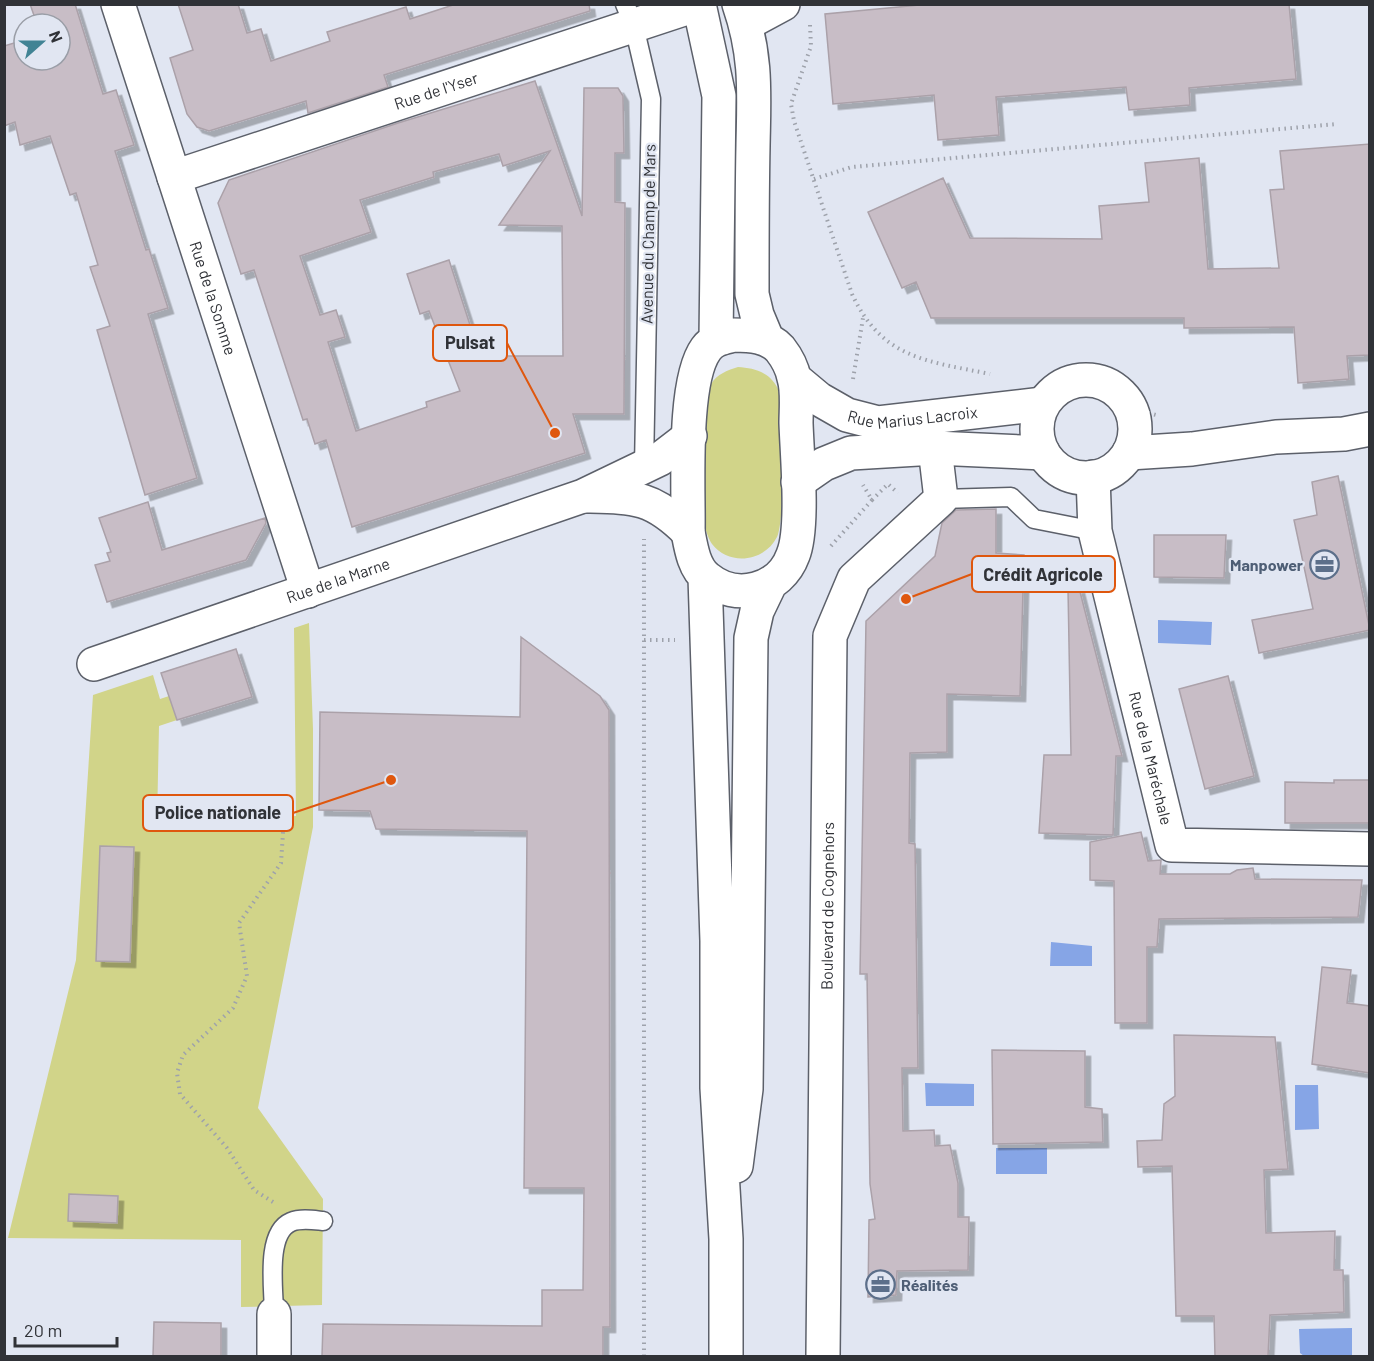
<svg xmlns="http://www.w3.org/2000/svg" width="1374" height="1361" font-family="Barlow,sans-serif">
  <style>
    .green { fill: #d1d489 }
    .water { fill: #86a5e6 }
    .building { fill: #c8bdc6; stroke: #aba1a9; stroke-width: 1.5; fill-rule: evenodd; filter: url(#shadow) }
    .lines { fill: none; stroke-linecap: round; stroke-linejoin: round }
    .service-casing { stroke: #5c606a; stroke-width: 21 }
    .minor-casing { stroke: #5c606a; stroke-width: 36 }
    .secondary-casing { stroke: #5c606a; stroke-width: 36 }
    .primary-casing { stroke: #5c606a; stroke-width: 36 }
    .path { stroke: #9ea2ab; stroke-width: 4; stroke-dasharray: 1.5 4.5; stroke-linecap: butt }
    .service { stroke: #fff; stroke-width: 18 }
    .minor { stroke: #fff; stroke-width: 33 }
    .secondary { stroke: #fff; stroke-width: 33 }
    .primary { stroke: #fff; stroke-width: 33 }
    .labels { text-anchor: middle; stroke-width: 4.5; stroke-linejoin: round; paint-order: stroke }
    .street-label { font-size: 16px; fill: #303237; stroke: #e1e6f2 }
    .service-label { font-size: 16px; font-weight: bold; fill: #4e5e75; stroke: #e1e6f2; text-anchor: end }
    .leader { fill: none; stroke: #df570e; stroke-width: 2 }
    .callout-dot { fill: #df570e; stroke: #e1e6f2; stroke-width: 2 }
    .callout { fill: #e1e6f2; stroke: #df570e; stroke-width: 2 }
    .callout-label { font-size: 18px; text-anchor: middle; font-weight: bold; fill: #303237 }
  </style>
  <defs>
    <filter id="shadow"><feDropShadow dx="5.5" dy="5.5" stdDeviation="0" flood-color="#0004"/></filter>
  </defs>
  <rect width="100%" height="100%" fill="#e1e6f2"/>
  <path class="green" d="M 738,367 C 754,368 769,372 777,387 C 785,400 785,522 777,537 C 765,561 730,567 712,544 C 709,540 707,533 705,528 C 705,497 696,407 711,384 C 717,374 728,370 738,367 Z
    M 309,623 L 313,729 L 313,827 L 258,1108 L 323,1199 L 322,1305 L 241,1307 L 241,1240 L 8,1238 L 76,960 L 93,695 L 153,675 L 160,699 L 169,696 L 177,720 L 159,726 L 157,823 L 296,816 L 294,628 Z"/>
  <path class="water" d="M 1158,620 L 1212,622 L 1211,645 L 1158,643 Z
    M 1051,942 L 1092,946 L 1092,966 L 1050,966 Z
    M 925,1083 L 974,1084 L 974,1106 L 926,1106 Z
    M 1295,1085 L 1318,1085 L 1319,1129 L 1295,1130 Z
    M 996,1148 L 1047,1148 L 1047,1174 L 996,1174 Z
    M 1352,1328 L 1352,1356 L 1304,1356 L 1300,1353 L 1299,1329 Z"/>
  <path class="building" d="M 30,4 L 75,4 L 103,94 L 116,90 L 134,145 L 115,151 L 146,250 L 149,249 L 168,308 L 148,314 L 197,478 L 145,495 L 97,330 L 110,326 L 90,267 L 98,265 L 76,193 L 70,195 L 50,136 L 20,145 L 15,122 L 4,126 L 4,46 L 24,40 L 24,60 L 60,60 L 60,24 L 37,24 Z
    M 178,4 L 238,4 L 247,33 L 261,29 L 271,61 L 330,41 L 327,32 L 406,7 L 410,19 L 456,4 L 589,4 L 590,11 L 384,75 L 388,87 L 308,113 L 306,101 L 209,131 L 197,127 L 187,114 L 170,58 L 193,50 Z
    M 930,4 L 1289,4 L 1296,79 L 1189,88 L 1190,105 L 1129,110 L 1126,87 L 996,97 L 999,135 L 938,140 L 934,95 L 833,104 L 825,14 Z
    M 535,81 L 582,216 L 584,88 L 618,88 L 623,96 L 624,153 L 615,153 L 615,202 L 625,203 L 624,414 L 573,414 L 585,453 L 352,527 L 326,440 L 315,444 L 307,419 L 303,420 L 254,270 L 241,274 L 218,203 L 229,180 L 398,123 ZM 550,151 L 499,225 L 562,226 L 563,356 L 480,356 L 449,260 L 407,274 L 420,314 L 429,311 L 460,391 L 426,402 L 427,407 L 356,431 L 328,342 L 345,337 L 336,310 L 320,315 L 300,256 L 371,232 L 360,200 L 434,177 L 433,172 L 499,154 L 503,166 Z
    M 1370,144 L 1370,355 L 1347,356 L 1349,379 L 1298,383 L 1294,327 L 1184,328 L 1184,318 L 931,318 L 916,282 L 902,288 L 868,212 L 943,178 L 970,238 L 1102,239 L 1099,206 L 1149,202 L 1145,163 L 1199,158 L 1208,269 L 1279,268 L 1270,190 L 1284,189 L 1280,151 Z
    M 1338,476 L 1370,630 L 1259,653 L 1252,620 L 1313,609 L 1294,520 L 1317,515 L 1312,482 Z
    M 148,502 L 162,550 L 265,518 L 266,523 L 246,560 L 107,602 L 95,565 L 110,561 L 107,553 L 111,552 L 99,518 Z
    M 996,509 L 996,553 L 1024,555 L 1020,696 L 947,694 L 947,752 L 910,753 L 909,843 L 915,844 L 918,1068 L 902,1068 L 903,1131 L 934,1130 L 935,1146 L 950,1145 L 958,1183 L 958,1217 L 969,1217 L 968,1270 L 897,1271 L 896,1295 L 868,1297 L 869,1220 L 875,1219 L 870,1184 L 867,974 L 860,974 L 866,621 L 935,556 L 942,523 L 956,510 Z
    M 1154,535 L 1226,535 L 1224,578 L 1154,577 Z
    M 1079,588 L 1122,756 L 1116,756 L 1113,835 L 1039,833 L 1044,755 L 1071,755 L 1068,589 Z
    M 521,637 L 600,696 L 609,710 L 610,1327 L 603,1327 L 603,1356 L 322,1356 L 323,1324 L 542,1326 L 542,1290 L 583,1290 L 584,1188 L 524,1188 L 527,831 L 376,829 L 370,811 L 319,810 L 320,712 L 520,717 Z
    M 236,649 L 252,697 L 177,720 L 161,673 Z
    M 1228,676 L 1254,776 L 1205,789 L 1179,689 Z
    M 1334,780 L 1370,780 L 1370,823 L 1285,823 L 1285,782 L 1334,783 Z
    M 1141,832 L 1148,861 L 1161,860 L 1160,874 L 1230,874 L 1237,870 L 1253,868 L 1255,879 L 1362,880 L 1358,917 L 1159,919 L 1157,947 L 1147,947 L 1147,1023 L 1115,1023 L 1114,881 L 1090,880 L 1090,842 Z
    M 100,846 L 134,847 L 130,962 L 96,961 Z
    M 1322,967 L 1351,970 L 1347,1003 L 1370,1006 L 1370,1073 L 1312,1064 Z
    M 1174,1035 L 1275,1037 L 1288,1169 L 1264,1170 L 1266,1233 L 1335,1231 L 1334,1270 L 1343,1270 L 1344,1312 L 1270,1315 L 1268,1356 L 1215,1356 L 1214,1316 L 1176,1316 L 1172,1166 L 1138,1167 L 1137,1141 L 1162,1140 L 1164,1104 L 1175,1096 Z
    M 992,1050 L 1085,1051 L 1085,1107 L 1102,1109 L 1103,1142 L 993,1144 Z
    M 69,1194 L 118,1196 L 117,1223 L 68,1221 Z
    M 154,1322 L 221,1323 L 221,1356 L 153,1356 Z"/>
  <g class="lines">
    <defs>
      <path id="service" d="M 625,4 L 634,26 L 651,99 L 644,467
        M 941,499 L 1011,497 L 1034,519 L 1095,531
        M 274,1314 C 274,1290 265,1233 291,1222 C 301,1218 313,1220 323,1221"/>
      <g id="minor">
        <path id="s1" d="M 118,4 L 308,591"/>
        <path d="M 746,24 L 783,4"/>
        <path id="s2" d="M 174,177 L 699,4"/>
        <path id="s3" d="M 1093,477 L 1095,531 L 1172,845 L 1370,849"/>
        <path d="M 585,496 C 634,497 652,496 688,532"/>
        <path id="s4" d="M 94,664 L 583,496 L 660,459 L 690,436"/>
        <path d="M 274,1356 L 274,1314"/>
        <path id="s5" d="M 823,1356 L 830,636 L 854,579 L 941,499 L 935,448"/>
      </g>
      <g id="secondary">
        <path id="s6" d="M 795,379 L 819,399 L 847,415 L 878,423 L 1043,404"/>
        <circle cx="1086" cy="429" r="49"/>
        <path d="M 1129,453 L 1192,449 L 1276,437 L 1344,434 L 1370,429"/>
        <path d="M 798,482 L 824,464 L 851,453 L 935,448 L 1043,453"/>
      </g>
      <path id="primary" d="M 699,4 L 719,96 L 716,340
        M 739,4 C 757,56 754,93 753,146 C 752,195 752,244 752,294 L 757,315 L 767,339
        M 734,335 C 751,335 768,336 780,349 C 787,358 792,367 794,378 C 798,391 796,409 796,423 C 797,455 804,528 793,555 C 780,591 736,602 707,578 C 694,568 691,548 688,532 C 689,490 682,382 706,349 C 713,339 723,338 734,335 Z
        M 705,577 L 717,941 L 717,1088 L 726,1239 L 726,1356
        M 736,1166 L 746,1089 L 751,638 L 757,611 L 769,586"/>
    </defs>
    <use href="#service" class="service-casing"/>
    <use href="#minor" class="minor-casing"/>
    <use href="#secondary" class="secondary-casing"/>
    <use href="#primary" class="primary-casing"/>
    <path class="path" d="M 810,25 L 811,46 L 791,104 L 794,121 L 852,294 C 882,359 927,361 990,374
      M 814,179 L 852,167 L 1337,124
      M 853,379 L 863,318
      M 1131,408 L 1156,415
      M 872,500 L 888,484 L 898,493
      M 831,546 L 872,500 L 863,485
      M 644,640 L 675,640
      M 273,1202 L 254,1190 L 227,1148 L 180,1094 L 177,1073 L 183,1055 L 233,1008 L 247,976 L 239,923 L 281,863 L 284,818
      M 644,1356 L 644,539"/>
    <use href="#service" class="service"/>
    <use href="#minor" class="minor"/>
    <use href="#secondary" class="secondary"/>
    <use href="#primary" class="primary"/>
  </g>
  <defs>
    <symbol id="office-ring" viewBox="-11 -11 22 22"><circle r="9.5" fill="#e1e6f2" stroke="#5c6f8a" stroke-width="1.5"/><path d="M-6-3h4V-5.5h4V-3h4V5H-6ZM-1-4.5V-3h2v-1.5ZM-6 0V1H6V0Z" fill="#5c6f8a"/></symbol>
  </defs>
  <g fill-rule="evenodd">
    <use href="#office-ring" x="1308" y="548" width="33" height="33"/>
    <use href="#office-ring" x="864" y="1268" width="33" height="33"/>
  </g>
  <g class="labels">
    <g class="street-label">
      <text dy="6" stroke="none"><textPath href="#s2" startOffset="276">Rue de l'Yser</textPath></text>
      <text transform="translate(648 234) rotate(-89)" y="6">Avenue du Champ de Mars</text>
      <text dy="6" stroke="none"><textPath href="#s1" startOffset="309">Rue de la Somme</textPath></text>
      <text dy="6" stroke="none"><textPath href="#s6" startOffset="130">Rue Marius Lacroix</textPath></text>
      <text dy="6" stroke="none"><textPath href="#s4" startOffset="258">Rue de la Marne</textPath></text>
      <text dy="6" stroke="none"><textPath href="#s3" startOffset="288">Rue de la Maréchale</textPath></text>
      <text dy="6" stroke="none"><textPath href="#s5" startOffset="450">Boulevard de Cognehors</textPath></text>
    </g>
    <g class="service-label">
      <text x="1303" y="571">Manpower</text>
      <text x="901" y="1291" text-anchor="start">Réalités</text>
    </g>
  </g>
  <path class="leader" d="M555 433L507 343M906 599L972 574M391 780L293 813"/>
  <g class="callout-dot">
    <circle cx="555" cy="433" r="6"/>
    <circle cx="906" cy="599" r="6"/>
    <circle cx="391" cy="780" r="6"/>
  </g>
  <g class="callout">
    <rect x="433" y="325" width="74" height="36" rx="6"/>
    <rect x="972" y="556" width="143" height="36" rx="6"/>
    <rect x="143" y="795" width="150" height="36" rx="6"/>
  </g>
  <g class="callout-label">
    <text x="470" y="349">Pulsat</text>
    <text x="1043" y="581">Crédit Agricole</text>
    <text x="218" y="819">Police nationale</text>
  </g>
  <rect width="1374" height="1361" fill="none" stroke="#303237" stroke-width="12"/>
  <g transform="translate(42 42) rotate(69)"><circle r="28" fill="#e1e6f2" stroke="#9a9ea7" stroke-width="1.5"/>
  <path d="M0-4.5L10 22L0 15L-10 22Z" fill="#418394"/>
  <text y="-9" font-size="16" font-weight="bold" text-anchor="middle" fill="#303237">N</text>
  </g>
  <path d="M15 1337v9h102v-9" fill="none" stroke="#303237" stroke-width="3"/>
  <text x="24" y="1337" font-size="18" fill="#303237" stroke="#e1e6f2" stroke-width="4.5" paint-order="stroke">20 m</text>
</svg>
